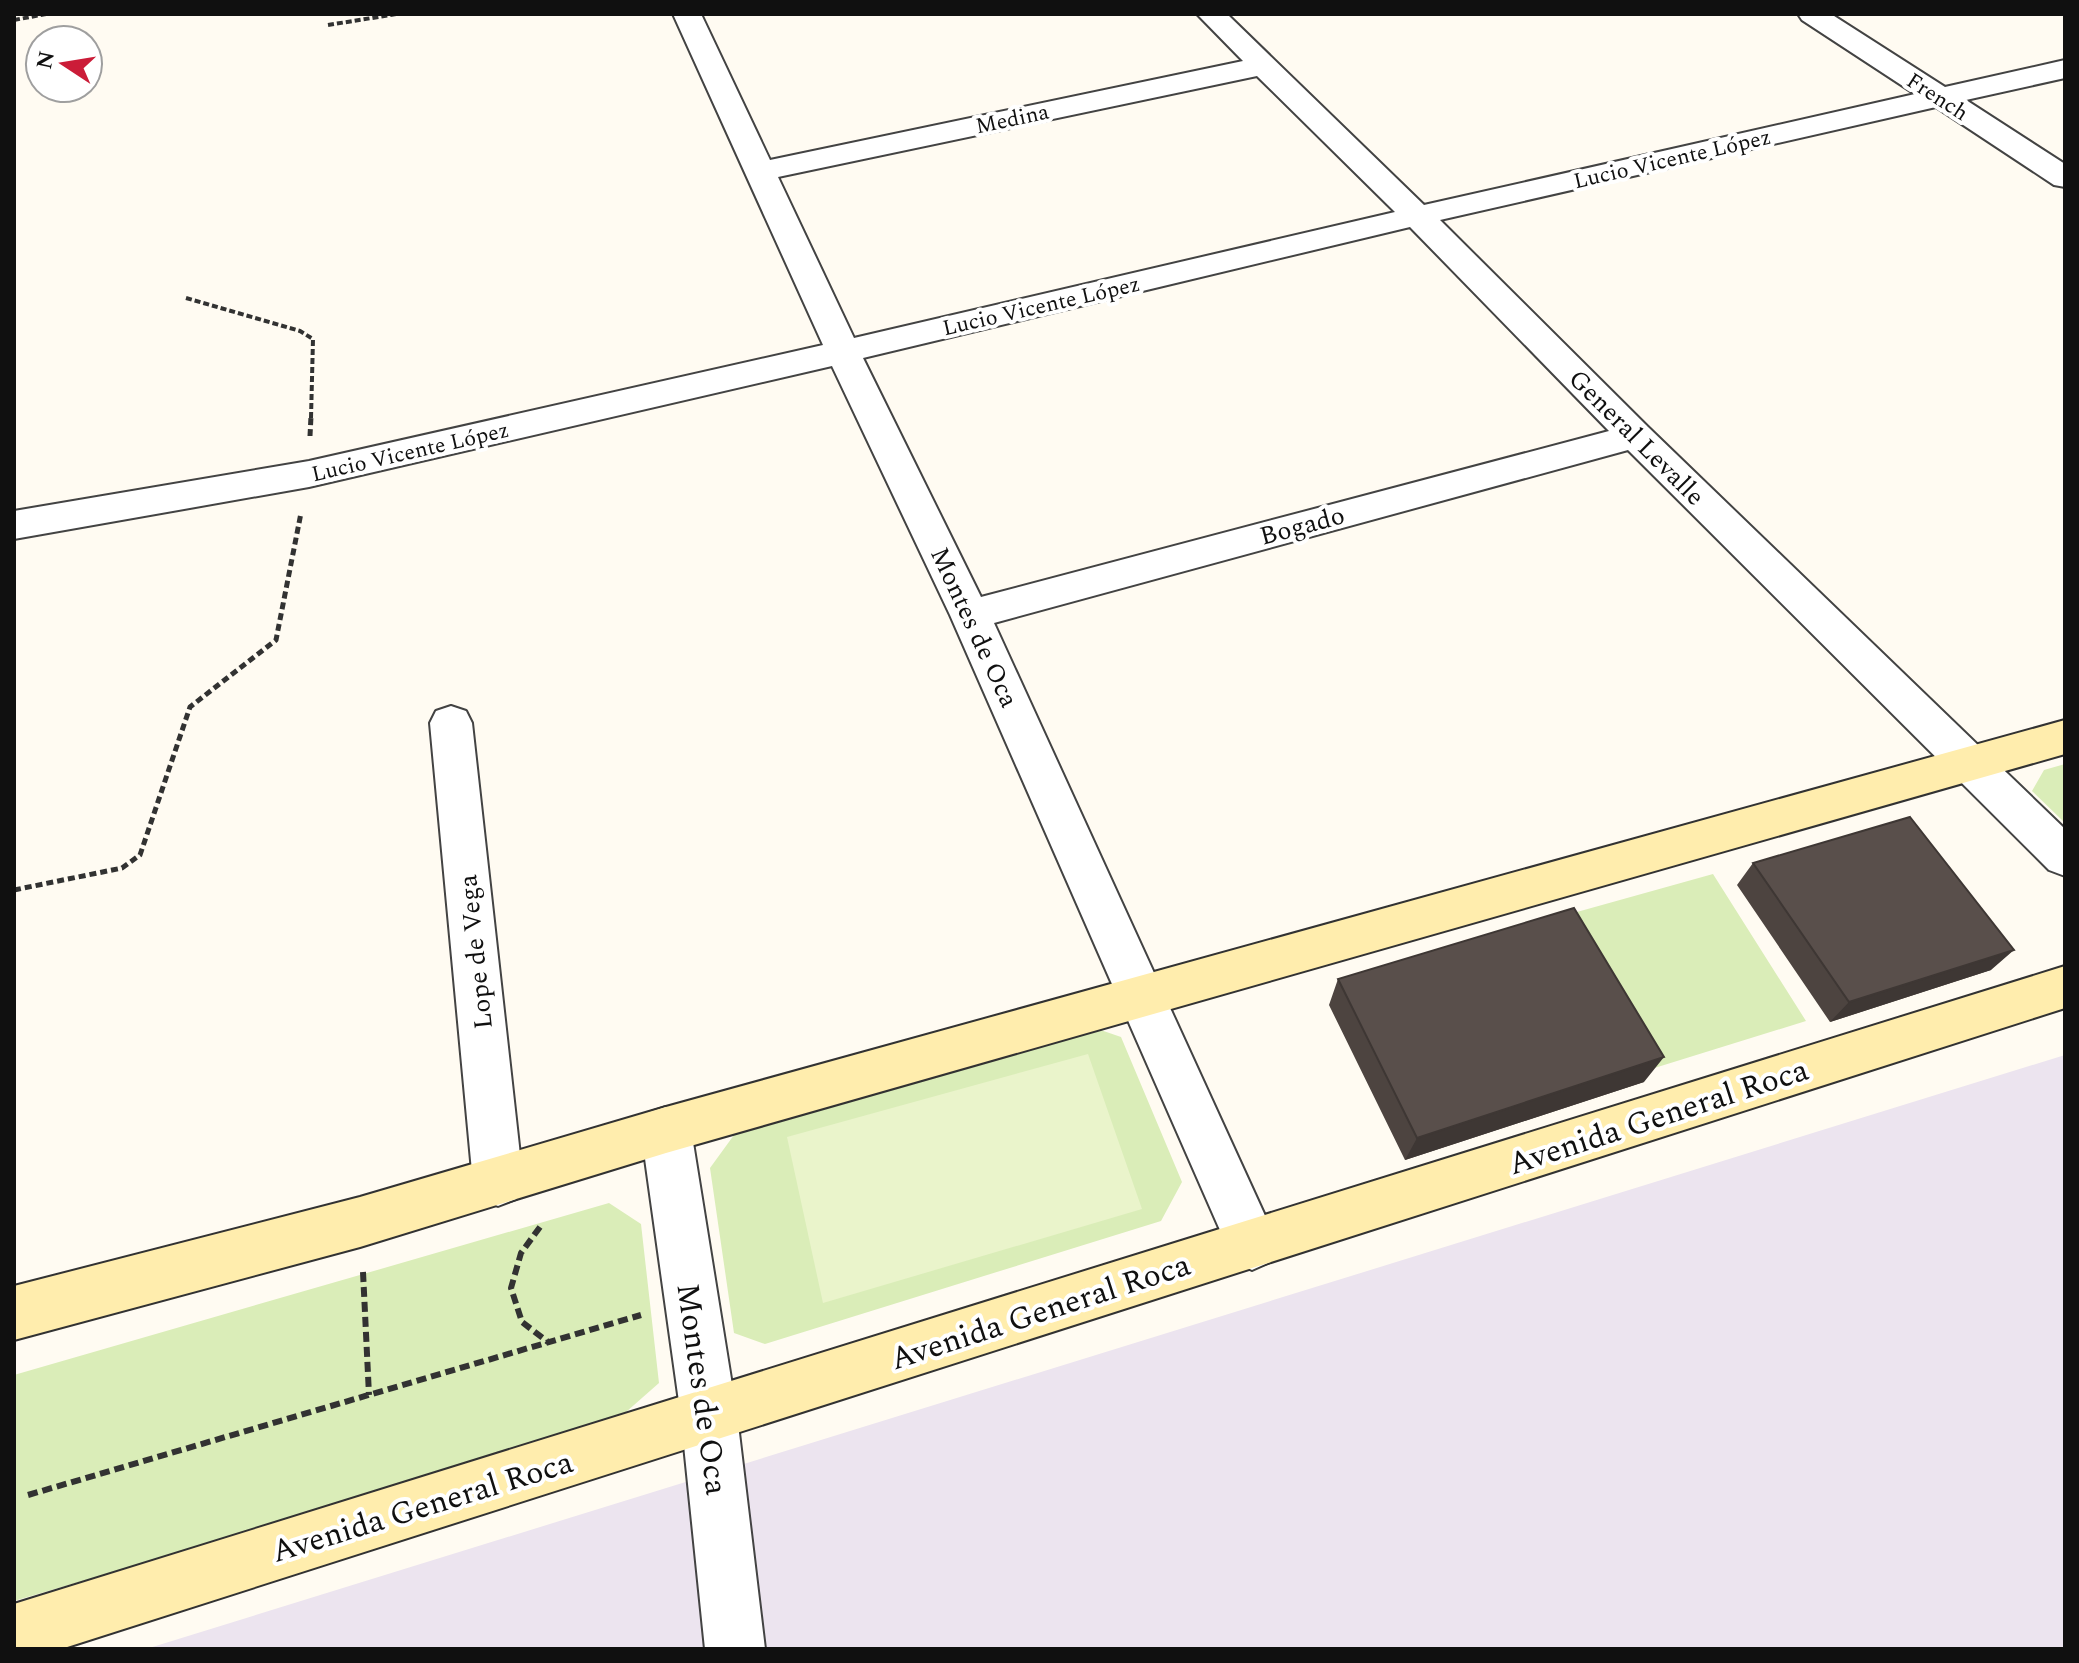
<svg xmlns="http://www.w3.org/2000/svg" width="2079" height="1663" font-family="Spectral,serif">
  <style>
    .industrial { fill: #ece4ef }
    .green { fill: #daedb8 }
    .pitch { fill: #eaf4cb }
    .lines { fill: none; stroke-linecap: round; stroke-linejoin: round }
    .minor-casing { stroke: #434343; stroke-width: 4 }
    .secondary-casing { stroke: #323232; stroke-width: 4 }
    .path-far2 { stroke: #323232; stroke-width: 4; stroke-dasharray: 6 3; stroke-linecap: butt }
    .path-far1 { stroke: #323232; stroke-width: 5; stroke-dasharray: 7 4; stroke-linecap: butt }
    .path { stroke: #323232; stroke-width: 6; stroke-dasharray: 10 5; stroke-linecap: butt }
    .minor { fill: #fff; fill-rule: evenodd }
    .secondary { fill: #ffedad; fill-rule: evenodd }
    .wall { fill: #4d4440 }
    .shaded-wall { fill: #3e3734 }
    .building { fill: #594f4b; stroke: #3e3734; stroke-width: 2 }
    .labels { text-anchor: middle; stroke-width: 8; stroke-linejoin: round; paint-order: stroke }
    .far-street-label { font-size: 22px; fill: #101010; stroke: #fff }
    .street-label { font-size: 26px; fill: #101010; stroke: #fff }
    .near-street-label { font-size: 32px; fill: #101010; stroke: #fff }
  </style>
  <rect width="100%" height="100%" fill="#fffbf2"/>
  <path class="industrial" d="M 2065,1055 L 2065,1649 L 146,1649 Z"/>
  <path class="green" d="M 2065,764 L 2065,823 L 2032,791 L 2044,770 Z
    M 1713,874 L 1806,1021 L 1648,1070 L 1559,917 Z
    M 1089,1026 L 1121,1037 L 1182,1182 L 1161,1221 L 765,1344 L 734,1333 L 710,1168 L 734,1135 Z
    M 609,1203 L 641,1224 L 659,1383 L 609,1427 L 14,1601 L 14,1375 Z"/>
  <path class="pitch" d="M 1088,1054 L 1142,1209 L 823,1303 L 787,1137 Z"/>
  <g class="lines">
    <defs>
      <path id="minor" d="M 673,14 L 701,14 L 770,160 L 1243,61 L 1197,14 L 1227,14 L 1424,205 L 1915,94 L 1802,20 L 1798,14 L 1831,14 L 1945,87 L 2065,60 L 2065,78 L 1966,100 L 2065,164 L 2065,187 L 2054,185 L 1936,107 L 1440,220 L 1648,427 L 2065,829 L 2065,876 L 2049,870 L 1628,450 L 994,623 L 1278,1244 L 1270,1262 L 1252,1270 L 1234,1262 L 950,615 L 832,366 L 309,487 L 14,539 L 14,511 L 309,461 L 823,345 ZM 1257,76 L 1395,212 L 854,338 L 778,177 ZM 1410,227 L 1609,431 L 981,597 L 863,358 Z
        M 451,706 L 466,711 L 472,723 L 523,1182 L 516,1199 L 498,1206 L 480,1199 L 473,1182 L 430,723 L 436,711 Z
        M 666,1107 L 684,1113 L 691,1130 L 737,1416 L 765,1649 L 705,1649 L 681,1416 L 641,1130 L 648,1113 Z"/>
      <path id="secondary" d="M 2065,720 L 2065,754 L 666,1153 L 360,1247 L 14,1340 L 14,1286 L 360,1197 L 666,1107 Z
        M 2065,966 L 2065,1008 L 61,1649 L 14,1649 L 14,1604 Z"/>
    </defs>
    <use href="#minor" class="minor-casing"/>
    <use href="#secondary" class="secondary-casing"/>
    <path class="path-far2" d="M 14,20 L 46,14
      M 328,25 L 397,14
      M 186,298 L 300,331 L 313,339 L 311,418"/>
    <path class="path-far1" d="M 310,436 L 311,416
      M 14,890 L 122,868 L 140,855 L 190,707 L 276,640 L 301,513"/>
    <path class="path" d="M 540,1227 L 521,1253 L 511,1288 L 522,1322 L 548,1342
      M 363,1272 L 369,1395
      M 28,1495 L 641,1315"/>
    <use href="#minor" class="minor"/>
    <use href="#secondary" class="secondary"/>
  </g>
  <path class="wall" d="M 1753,863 L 1991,970 L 1830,1022 L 1737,885 Z
    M 1338,979 L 1644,1082 L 1405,1160 L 1329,1005 Z"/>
  <path class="shaded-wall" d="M 2014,950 L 1991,970 L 1830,1022 L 1849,1002 Z
    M 1664,1057 L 1644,1082 L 1405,1160 L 1417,1138 Z"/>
  <path class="building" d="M 1910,817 L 2014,950 L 1849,1002 L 1753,863 Z
    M 1574,908 L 1664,1057 L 1417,1138 L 1338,979 Z"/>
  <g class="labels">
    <g class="far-street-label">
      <text transform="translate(1938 96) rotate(33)" y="8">French</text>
      <text transform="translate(1012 118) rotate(-12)" y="8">Medina</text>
      <text transform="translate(1672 158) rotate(-13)" y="8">Lucio Vicente López</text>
      <text transform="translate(1041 305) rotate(-13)" y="8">Lucio Vicente López</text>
      <text transform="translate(410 451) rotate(-13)" y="8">Lucio Vicente López</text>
    </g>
    <g class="street-label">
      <text transform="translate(1637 437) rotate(45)" y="9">General Levalle</text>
      <text transform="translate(1302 525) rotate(-15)" y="9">Bogado</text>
      <text transform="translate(975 627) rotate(65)" y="9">Montes de Oca</text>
      <text transform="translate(475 952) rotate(-96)" y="9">Lope de Vega</text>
    </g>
    <g class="near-street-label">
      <text transform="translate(1658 1116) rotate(-18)" y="11">Avenida General Roca</text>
      <text transform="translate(1040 1311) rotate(-18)" y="11">Avenida General Roca</text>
      <text transform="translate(703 1389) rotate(82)" y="11">Montes de Oca</text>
      <text transform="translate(422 1506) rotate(-17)" y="11">Avenida General Roca</text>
    </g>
  </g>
  <rect width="2079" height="1663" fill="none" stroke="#101010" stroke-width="32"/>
  <g transform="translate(64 64) rotate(282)"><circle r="38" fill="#ffffff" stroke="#9f9f9f" stroke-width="2"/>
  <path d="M0-6L14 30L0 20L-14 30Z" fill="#cb1c38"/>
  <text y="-12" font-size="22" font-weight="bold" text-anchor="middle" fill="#101010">N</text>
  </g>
</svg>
